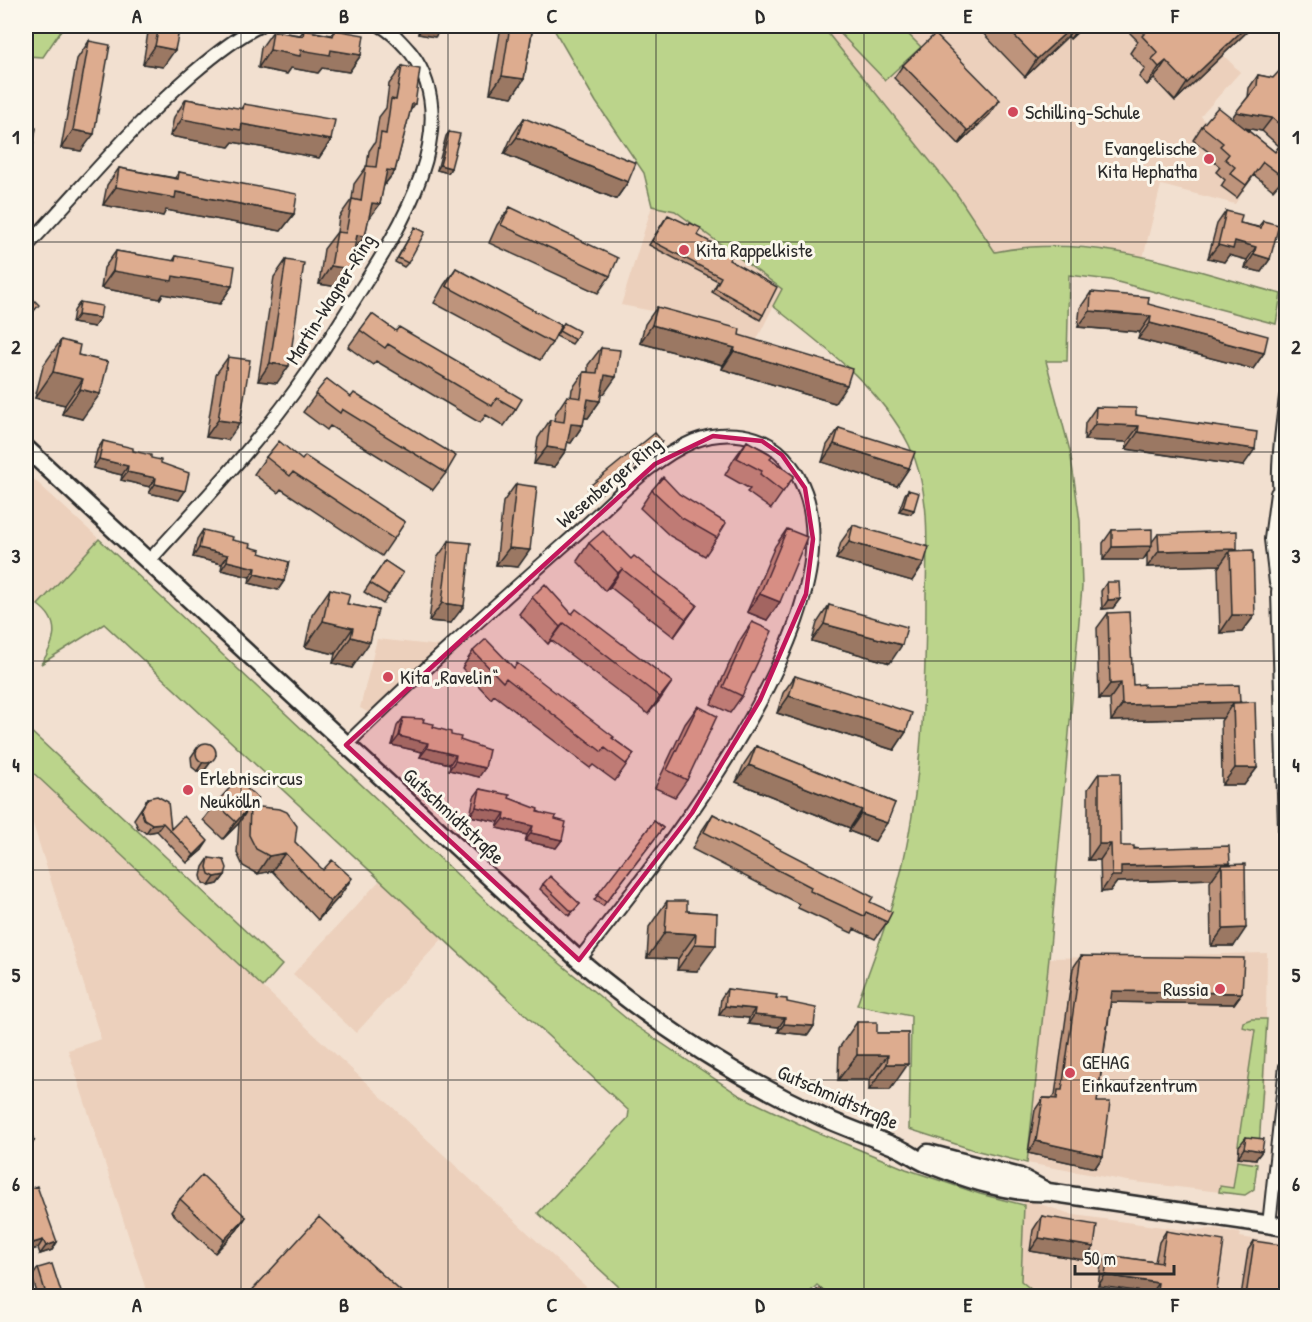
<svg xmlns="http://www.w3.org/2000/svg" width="1312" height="1322" font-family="'Patrick Hand',sans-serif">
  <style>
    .built { fill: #ecd0bc }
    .green { fill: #bbd48b; stroke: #73805b; stroke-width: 1.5 }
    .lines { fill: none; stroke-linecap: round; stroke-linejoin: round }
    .street-casing { stroke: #2b2b2b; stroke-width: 16 }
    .secondary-casing { stroke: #2b2b2b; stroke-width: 21 }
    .street { stroke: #fbf7ec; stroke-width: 12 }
    .secondary { stroke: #fbf7ec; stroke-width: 16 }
    .wall { fill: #be947b; stroke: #2b2b2b; stroke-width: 1.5; fill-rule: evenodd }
    .shaded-wall { fill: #9b7864; stroke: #2b2b2b; stroke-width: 1.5 }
    .building { fill: #ddac8f; stroke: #2b2b2b; stroke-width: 1.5 }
    .marked { fill: #c2185b; fill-opacity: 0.2; stroke: #c2185b; stroke-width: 4.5; stroke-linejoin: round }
    .grid { fill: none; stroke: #2b2b2b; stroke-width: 1.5; stroke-opacity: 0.55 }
    .poi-dot { fill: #d1495b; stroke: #fbf7ec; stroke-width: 2 }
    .labels { text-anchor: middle; stroke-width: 6; stroke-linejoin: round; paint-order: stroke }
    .poi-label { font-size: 20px; fill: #2b2b2b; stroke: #fbf7ec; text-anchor: start }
    .street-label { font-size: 20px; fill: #2b2b2b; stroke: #fbf7ec }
    .neatline { fill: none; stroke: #2b2b2b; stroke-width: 2 }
    .grid-label { font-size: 20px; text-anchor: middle; font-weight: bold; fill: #2b2b2b }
  </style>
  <rect width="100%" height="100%" fill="#f2e0d0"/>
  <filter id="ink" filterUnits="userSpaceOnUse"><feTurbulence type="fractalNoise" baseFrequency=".0167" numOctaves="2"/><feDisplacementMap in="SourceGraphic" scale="12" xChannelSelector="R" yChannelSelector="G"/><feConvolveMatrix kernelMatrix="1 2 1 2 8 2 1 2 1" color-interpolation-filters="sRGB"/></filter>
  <g filter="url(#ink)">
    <path class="built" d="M 822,26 L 1195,26 L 1240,72 L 1201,116 L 1250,181 L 1235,204 L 1161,185 L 1143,258 L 1093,247 L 1069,245 L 1048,245 L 995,252 L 958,196 Z
      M 652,206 L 675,211 L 782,289 L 752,349 L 710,322 L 621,305 Z
      M 26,472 L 99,539 L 38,605 L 26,600 Z
      M 377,639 L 441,646 L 369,713 L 360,708 Z
      M 26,767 L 596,1296 L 148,1296 L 68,1050 L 101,1039 L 26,802 Z
      M 380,880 L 443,938 L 356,1033 L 293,974 Z
      M 1267,953 L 1265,1083 L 1254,1189 L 1251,1193 L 1245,1195 L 1127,1181 L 1027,1163 L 1049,958 Z
      M 1024,1199 L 1074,1215 L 1185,1230 L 1216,1229 L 1241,1233 L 1240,1237 L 1286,1244 L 1286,1296 L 1039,1296 L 1021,1281 Z"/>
    <path class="green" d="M 26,26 L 64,26 L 43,57 L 26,56 Z
      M 552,26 L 822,26 L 958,196 L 995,252 C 1093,232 1187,269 1281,294 L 1276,324 L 1110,280 L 1069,275 L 1067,361 L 1046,361 L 1070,451 L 1080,521 L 1082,587 L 1049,958 L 1027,1163 L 974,1150 L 909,1129 L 911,1016 L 857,1005 C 872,962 889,920 900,876 C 922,787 926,684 926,592 C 927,543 931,490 909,445 C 880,387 822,345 773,306 L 782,289 L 675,211 L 652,206 L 644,173 L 596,102 Z
      M 833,26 L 900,26 L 921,47 L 885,80 Z
      M 99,539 L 492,907 L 633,1024 L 739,1095 L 812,1130 L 906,1169 L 980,1194 L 1024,1205 L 1021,1281 L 1039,1296 L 830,1296 L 817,1285 L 806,1296 L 629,1296 L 538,1213 L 628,1118 L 629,1111 L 104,624 L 41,664 C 55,643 62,622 38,605 Z
      M 26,727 L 282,965 L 263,987 L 26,766 Z
      M 1251,1019 L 1267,1019 L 1259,1148 L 1238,1145 L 1255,1030 L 1242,1027 L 1243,1022 Z
      M 1237,1161 L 1257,1164 L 1254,1189 L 1245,1195 L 1219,1192 L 1220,1186 L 1233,1188 Z"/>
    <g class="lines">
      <defs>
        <path id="street" d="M 26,247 C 81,189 131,127 192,74 C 213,56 235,38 259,26
          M 1286,397 C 1283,425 1278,453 1279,481 C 1281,522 1284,551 1278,592 L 1286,862
          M 148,562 C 202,502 260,442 306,375 C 324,349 341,321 358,294 C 399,230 466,126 411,53 C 402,43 393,32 381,26
          M 1276,583 L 1271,539 L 1277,493
          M 346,745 C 422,670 503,599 582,529 C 617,498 651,459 694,441 C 724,429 762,433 784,457 C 894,578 655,863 579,960
          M 1269,1225 L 1286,1066"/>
        <path id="secondary" d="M 26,448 L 579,960 C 653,1023 734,1076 822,1117 C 847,1128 873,1137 898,1148 C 908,1152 916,1159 926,1163 C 964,1178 1008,1194 1048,1192 L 1286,1227
          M 928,1153 L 1020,1177 L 1048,1192"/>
      </defs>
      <use href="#street" class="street-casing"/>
      <use href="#secondary" class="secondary-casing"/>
      <use href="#street" class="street"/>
      <use href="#secondary" class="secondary"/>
    </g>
    <path class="wall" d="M 149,26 L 180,26 L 163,67 L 143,64 Z
      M 419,26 L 443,26 L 435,37 L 418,34 Z
      M 501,26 L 533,26 L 524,79 L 512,97 L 490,93 Z
      M 981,26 L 1084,26 L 1070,39 L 1068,36 L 1025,77 L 979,29 Z
      M 1123,26 L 1253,26 L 1175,101 L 1154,79 L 1147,85 L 1139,77 L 1145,69 L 1130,53 L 1138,41 Z
      M 304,30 L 331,35 L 335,30 L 361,55 L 349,72 L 322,68 L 318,73 L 291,68 L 287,74 L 258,68 L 261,48 L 273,31 L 300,35 Z
      M 89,41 L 81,151 L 61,148 L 77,59 Z
      M 903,65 L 990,114 L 959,144 L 894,78 Z
      M 402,66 L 415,104 L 410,111 L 395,171 L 383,187 L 380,204 L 368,220 L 365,236 L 353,253 L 338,287 L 319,284 L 324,249 L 337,232 L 339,217 L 352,199 L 354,184 L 367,166 L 369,151 L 375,142 L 379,117 L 386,108 L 389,84 Z
      M 1287,69 L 1287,174 L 1273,190 L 1254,175 L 1237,198 L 1221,186 L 1225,180 L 1216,172 L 1220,167 L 1211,159 L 1214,156 L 1193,140 L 1202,126 L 1232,118 L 1248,97 L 1249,88 L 1258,75 L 1273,78 ZM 1245,128 L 1262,131 L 1279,146 L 1275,152 Z
      M 186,99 L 241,109 L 244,104 L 331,140 L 319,158 L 233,142 L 229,147 L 170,136 L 174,117 Z
      M 524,118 L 628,182 L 616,199 L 504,154 L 512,136 Z
      M 449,132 L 451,168 L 448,173 L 437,170 L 446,136 Z
      M 119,168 L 175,178 L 179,172 L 294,214 L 281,231 L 166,210 L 163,216 L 103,205 L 107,185 Z
      M 510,207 L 610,276 L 598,293 L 489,243 L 497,225 Z
      M 1226,211 L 1240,223 L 1258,227 L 1263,221 L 1270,259 L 1261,272 L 1245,268 L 1247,260 L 1229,255 L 1224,262 L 1208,258 L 1217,224 Z
      M 665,219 L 697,235 L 729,260 L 763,315 L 760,320 L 712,292 L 718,281 L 649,245 Z
      M 415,227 L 408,263 L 404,267 L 395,262 Z
      M 116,251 L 173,261 L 176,256 L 232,286 L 220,304 L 163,294 L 160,299 L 101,288 L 104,268 Z
      M 286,260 L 277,383 L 258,381 L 274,277 Z
      M 456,268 L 552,343 L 540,360 L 434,303 L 444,285 Z
      M 1091,292 L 1148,304 L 1264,353 L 1253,369 L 1138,339 L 1140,332 L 1078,327 L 1080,308 Z
      M 80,302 L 94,327 L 72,323 L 74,311 Z
      M 657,307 L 835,403 L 722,369 L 723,365 L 640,343 L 645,324 Z
      M 372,314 L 396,331 L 516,409 L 504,426 L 486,415 L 480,423 L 376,361 L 373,365 L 348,347 Z
      M 564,323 L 575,340 L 572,344 L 556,336 Z
      M 61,340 L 78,355 L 108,362 L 82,419 L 62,414 L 65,405 L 35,398 L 43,366 Z
      M 601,348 L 604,394 L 601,394 L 600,401 L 588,418 L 584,418 L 583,425 L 571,443 L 567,442 L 566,450 L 554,467 L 534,464 L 538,438 L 550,420 L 554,421 L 555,414 L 567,396 L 571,397 L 572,389 L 584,372 L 588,372 L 588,365 Z
      M 228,357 L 228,440 L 206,437 L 216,374 Z
      M 327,379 L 446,473 L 433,490 L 330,426 L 327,430 L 303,412 Z
      M 1096,407 L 1136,415 L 1243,466 L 1126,449 L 1127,442 L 1084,440 L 1085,423 Z
      M 839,428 L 909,468 L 897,486 L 822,462 L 827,445 Z
      M 103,441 L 133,451 L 161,463 L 185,491 L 179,500 L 149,493 L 150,487 L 121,480 L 122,475 L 93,468 L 97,450 Z
      M 662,441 L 659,446 L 595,498 L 588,489 L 591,485 Z
      M 747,441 L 794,476 L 771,509 L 747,492 L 750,489 L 725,475 L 734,459 Z
      M 266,457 L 302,460 L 405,522 L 382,556 L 281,489 L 278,493 L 254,474 Z
      M 516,484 L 518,567 L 496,565 L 503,502 Z
      M 652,490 L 717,538 L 705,556 L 670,536 L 640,508 Z
      M 908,490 L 914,510 L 911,514 L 899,511 L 905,494 Z
      M 853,525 L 924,563 L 912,581 L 836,559 L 841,542 Z
      M 787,529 L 767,620 L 747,612 L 775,546 Z
      M 203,530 L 250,547 L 260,553 L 284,581 L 278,590 L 249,583 L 250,577 L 221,570 L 222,564 L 193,557 L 197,539 Z
      M 1112,530 L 1152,542 L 1158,534 L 1236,550 L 1255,615 L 1242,632 L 1220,633 L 1218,568 L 1220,565 L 1147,567 L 1147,554 L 1143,560 L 1103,560 L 1103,543 Z
      M 449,541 L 451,623 L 429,621 L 437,558 Z
      M 589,543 L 631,559 L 697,605 L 674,637 L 610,587 L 605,591 L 577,561 Z
      M 385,561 L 403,573 L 383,604 L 364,592 Z
      M 1107,582 L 1120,599 L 1113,608 L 1102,609 L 1101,591 Z
      M 330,589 L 347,604 L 378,610 L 352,668 L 333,663 L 335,654 L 305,647 L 312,615 Z
      M 532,597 L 572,614 L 672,682 L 648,714 L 551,640 L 548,644 L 519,614 Z
      M 829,605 L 890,663 L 812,641 L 817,623 Z
      M 1108,613 L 1133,685 L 1240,702 L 1239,703 L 1257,768 L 1244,785 L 1222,785 L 1221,721 L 1223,718 L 1111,721 L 1110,699 L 1099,699 L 1097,628 Z
      M 752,622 L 742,696 L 730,713 L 711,704 L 740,640 Z
      M 473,651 L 514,668 L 634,754 L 615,781 L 593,765 L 590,768 L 494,695 L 491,699 L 462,668 Z
      M 795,676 L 906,732 L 894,750 L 777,713 L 783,693 Z
      M 698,706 L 687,780 L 675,797 L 655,788 L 685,724 Z
      M 403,718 L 423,722 L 460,740 L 479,777 L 449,770 L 450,764 L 420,757 L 422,752 L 392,745 L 397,726 Z
      M 756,746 L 895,803 L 875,841 L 849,831 L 850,828 L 736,782 L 744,764 Z
      M 197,748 L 216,755 L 204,771 L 197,771 L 192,767 L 191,757 Z
      M 1099,773 L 1121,846 L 1230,863 L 1228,865 L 1234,946 L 1211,946 L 1210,882 L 1212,879 L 1117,882 L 1110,891 L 1101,892 L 1100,860 L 1088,860 L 1088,789 Z
      M 480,789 L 509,798 L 555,819 L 562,840 L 556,848 L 525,841 L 527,835 L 497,828 L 499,822 L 470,816 L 474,797 Z
      M 148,798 L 171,829 L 202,850 L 187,863 L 157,831 L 146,833 L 138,828 L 134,819 Z
      M 258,798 L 252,806 L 295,842 L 340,896 L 318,920 L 272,871 L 257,874 L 243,866 L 237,853 L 239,823 L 223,839 L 203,820 L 216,803 Z
      M 713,814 L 870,902 L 887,922 L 875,939 L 854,929 L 852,933 L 798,908 L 799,904 L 692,849 L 701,832 Z
      M 654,821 L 663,828 L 603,906 L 594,900 Z
      M 209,858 L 225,875 L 218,884 L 209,886 L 203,883 L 201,876 L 203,867 Z
      M 543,884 L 580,904 L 569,916 L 540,889 Z
      M 667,901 L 687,911 L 717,913 L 697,971 L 677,970 L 678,959 L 647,958 L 649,927 Z
      M 1081,956 L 1242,993 L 1234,1004 L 1111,1002 L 1097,1102 L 1103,1156 L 1095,1168 L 1028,1153 L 1035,1110 L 1043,1098 L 1052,1098 L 1055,1095 L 1073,968 Z
      M 727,989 L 776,998 L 787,1002 L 814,1026 L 808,1035 L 778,1032 L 779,1027 L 748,1024 L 749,1018 L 719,1015 L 721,998 Z
      M 857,1022 L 877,1033 L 908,1033 L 890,1090 L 869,1090 L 869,1080 L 838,1080 L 839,1048 Z
      M 1246,1137 L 1262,1151 L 1256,1159 L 1238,1157 L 1239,1146 Z
      M 26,1190 L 57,1242 L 52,1250 L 40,1254 L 38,1248 L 28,1251 L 26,1244 Z
      M 180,1199 L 246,1217 L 237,1230 L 215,1253 L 171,1212 Z
      M 1042,1216 L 1094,1247 L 1084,1260 L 1030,1251 L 1033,1230 Z
      M 1166,1231 L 1216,1296 L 1150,1296 L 1151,1293 L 1098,1286 L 1101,1265 L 1108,1255 L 1155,1262 L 1159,1242 Z
      M 1254,1241 L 1287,1296 L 1241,1296 L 1248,1250 Z
      M 38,1268 L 61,1296 L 38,1296 L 32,1277 Z"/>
    <path class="shaded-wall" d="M 423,26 L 443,26 L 435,37 L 418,34 Z
      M 1073,26 L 1075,26 L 1068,36 L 1025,77 L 1037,59 Z
      M 1079,26 L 1084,26 L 1070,39 Z
      M 1247,26 L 1253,26 L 1175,101 L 1187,83 Z
      M 155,46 L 175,50 L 163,67 L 143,64 Z
      M 270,50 L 331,50 L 361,55 L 349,72 L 322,68 L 318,73 L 291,68 L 287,74 L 258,68 Z
      M 1166,61 L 1154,79 L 1147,85 L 1159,67 Z
      M 502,76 L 524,79 L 512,97 L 490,93 Z
      M 1000,100 L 990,114 L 959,144 L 968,131 Z
      M 1236,112 L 1272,118 L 1262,131 L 1227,125 Z
      M 182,119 L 242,124 L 331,140 L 319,158 L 233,142 L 229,147 L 170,136 Z
      M 73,130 L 94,134 L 81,151 L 61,148 Z
      M 517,137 L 628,182 L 616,199 L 504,154 Z
      M 440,165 L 451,168 L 448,173 L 437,170 Z
      M 387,170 L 395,171 L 382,188 Z
      M 116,187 L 176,192 L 294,214 L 281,231 L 166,210 L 163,216 L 103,205 Z
      M 372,203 L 380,204 L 367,221 Z
      M 357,235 L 365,236 L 352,254 Z
      M 1235,241 L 1256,247 L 1247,260 L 1229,255 L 1224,262 L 1208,258 L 1218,245 Z
      M 1254,254 L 1270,259 L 1261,272 L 1245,268 Z
      M 331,266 L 350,269 L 338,287 L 319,284 Z
      M 113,271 L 173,276 L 232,286 L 220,304 L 163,294 L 160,299 L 101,288 Z
      M 1090,311 L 1151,316 L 1140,332 L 1078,327 Z
      M 78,315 L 100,318 L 94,327 L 72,323 Z
      M 1150,323 L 1264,353 L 1253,369 L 1138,339 Z
      M 652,325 L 735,348 L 723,365 L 640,343 Z
      M 734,351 L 847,385 L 835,403 L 722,369 Z
      M 270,363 L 289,366 L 277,383 L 258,381 Z
      M 53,372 L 83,379 L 65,405 L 35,398 Z
      M 605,375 L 616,377 L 604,394 L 593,393 Z
      M 80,389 L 100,394 L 82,419 L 62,414 Z
      M 588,399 L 600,401 L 588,418 L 576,417 Z
      M 218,420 L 240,423 L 228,440 L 206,437 Z
      M 571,424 L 583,425 L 571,443 L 559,441 Z
      M 1095,424 L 1139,426 L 1127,442 L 1084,440 Z
      M 1138,432 L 1255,449 L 1243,466 L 1126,449 Z
      M 662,441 L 659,446 L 595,498 L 598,493 Z
      M 834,444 L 909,468 L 897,486 L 822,462 Z
      M 547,447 L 566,450 L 554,467 L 534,464 Z
      M 99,459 L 128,466 L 122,475 L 93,468 Z
      M 127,472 L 156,478 L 150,487 L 121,480 Z
      M 155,484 L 185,491 L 179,500 L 149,493 Z
      M 903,507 L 914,510 L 911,514 L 899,511 Z
      M 849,542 L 924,563 L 912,581 L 836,559 Z
      M 1152,546 L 1143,560 L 1103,560 L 1112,547 Z
      M 199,548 L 228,555 L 222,564 L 193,557 Z
      M 509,548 L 530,550 L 518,567 L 496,565 Z
      M 1237,549 L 1231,559 L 1230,551 L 1220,565 L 1147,567 L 1159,551 Z
      M 227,561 L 256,568 L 250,577 L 221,570 Z
      M 622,569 L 610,587 L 605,591 L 618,573 Z
      M 255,574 L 284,581 L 278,590 L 249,583 Z
      M 760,594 L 780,602 L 767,620 L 747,612 Z
      M 1120,599 L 1113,608 L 1102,609 L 1108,600 Z
      M 442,603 L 464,606 L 451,623 L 429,621 Z
      M 697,605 L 685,622 L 674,637 L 686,619 Z
      M 1232,615 L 1255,615 L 1242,632 L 1220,633 Z
      M 323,621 L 353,628 L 335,654 L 305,647 Z
      M 564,623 L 551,640 L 548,644 L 560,627 Z
      M 824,624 L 902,645 L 890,663 L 812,641 Z
      M 351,637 L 370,642 L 352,668 L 333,663 Z
      M 672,682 L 660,700 L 648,714 L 660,697 Z
      M 1121,683 L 1110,699 L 1099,699 L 1110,684 Z
      M 789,696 L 906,732 L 894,750 L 777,713 Z
      M 1240,702 L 1233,711 L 1233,703 L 1223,718 L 1111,721 L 1122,705 Z
      M 399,736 L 428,743 L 422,752 L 392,745 Z
      M 427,748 L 456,755 L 450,764 L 420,757 Z
      M 216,755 L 204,771 L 197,771 L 203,762 Z
      M 455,761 L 485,768 L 479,777 L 449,770 Z
      M 749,765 L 862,810 L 850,828 L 736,782 Z
      M 1235,768 L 1257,768 L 1244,785 L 1222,785 Z
      M 258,798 L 250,809 L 250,806 L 239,823 L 223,839 L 236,822 Z
      M 476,807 L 505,813 L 499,822 L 470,816 Z
      M 861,814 L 887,823 L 875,841 L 849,831 Z
      M 504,819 L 533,826 L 527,835 L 497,828 Z
      M 163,823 L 157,831 L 146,833 L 152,824 Z
      M 531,833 L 562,840 L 556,848 L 525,841 Z
      M 208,841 L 202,850 L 187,863 L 194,855 Z
      M 1099,844 L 1111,844 L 1100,860 L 1088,860 Z
      M 285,853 L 272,871 L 257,874 L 269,856 Z
      M 1230,863 L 1222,873 L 1222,865 L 1212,879 L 1117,882 L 1110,891 L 1101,892 L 1112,876 L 1121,866 Z
      M 225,875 L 218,884 L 209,886 L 215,877 Z
      M 352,878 L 340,896 L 318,920 L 330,902 Z
      M 1246,928 L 1234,946 L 1211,946 L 1223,929 Z
      M 665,932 L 696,934 L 678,959 L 647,958 Z
      M 695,944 L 716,945 L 697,971 L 677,970 Z
      M 1112,991 L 1242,993 L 1234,1004 L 1104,1002 Z
      M 725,1006 L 755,1009 L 749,1018 L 719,1015 Z
      M 754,1015 L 785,1018 L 779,1027 L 748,1024 Z
      M 784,1024 L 814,1026 L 808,1035 L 778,1032 Z
      M 857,1055 L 888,1055 L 869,1080 L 838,1080 Z
      M 887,1064 L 908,1064 L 890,1090 L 869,1090 Z
      M 34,1141 L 29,1149 L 26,1150 L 26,1145 Z
      M 1036,1141 L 1103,1156 L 1095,1168 L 1028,1153 Z
      M 1244,1148 L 1262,1151 L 1256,1159 L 1238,1157 Z
      M 246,1217 L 237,1230 L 215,1253 L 224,1240 Z
      M 1039,1238 L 1094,1247 L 1084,1260 L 1030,1251 Z
      M 43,1240 L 38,1248 L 28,1251 L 33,1243 Z
      M 57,1242 L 52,1250 L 40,1254 L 46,1246 Z
      M 1105,1275 L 1158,1283 L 1151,1293 L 1098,1286 Z
      M 1157,1290 L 1173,1292 L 1170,1296 L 1152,1296 Z"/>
    <path class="building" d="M 159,26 L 180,26 L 175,50 L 155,46 Z
      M 510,26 L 533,26 L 524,79 L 502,76 Z
      M 1005,26 L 1073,26 L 1037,59 Z
      M 1152,26 L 1247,26 L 1187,83 L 1166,61 L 1159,67 L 1152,59 L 1158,53 L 1142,36 Z
      M 304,30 L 333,36 L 335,30 L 364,35 L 361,55 L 331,50 L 330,55 L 301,50 L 300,56 L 270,50 L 273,31 L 303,36 Z
      M 935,34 L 1000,100 L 968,131 L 903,65 Z
      M 89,41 L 110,45 L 94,134 L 73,130 Z
      M 402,66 L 420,69 L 415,104 L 412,104 L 395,171 L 387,170 L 380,204 L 372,203 L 365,236 L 357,235 L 350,269 L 331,266 L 337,232 L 346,233 L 352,199 L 361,201 L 366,166 L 376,167 L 381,133 L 386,134 L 391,99 L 396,100 Z
      M 1282,68 L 1287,69 L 1287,131 L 1272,118 L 1236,112 L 1257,86 L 1258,75 L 1273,78 Z
      M 186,99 L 243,109 L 244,104 L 335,120 L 331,140 L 242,124 L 241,130 L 182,119 Z
      M 1218,107 L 1275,152 L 1287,137 L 1287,172 L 1283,177 L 1263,162 L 1246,185 L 1230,173 L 1235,167 L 1225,159 L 1229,154 L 1220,146 L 1223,143 L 1202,126 Z
      M 524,118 L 636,163 L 628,182 L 517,137 Z
      M 26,126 L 36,128 L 26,189 Z
      M 449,132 L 460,134 L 451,168 L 440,165 Z
      M 119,168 L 178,179 L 179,172 L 297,194 L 294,214 L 176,192 L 175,198 L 116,187 Z
      M 510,207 L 618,258 L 610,276 L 501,225 Z
      M 1226,211 L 1242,215 L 1240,223 L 1261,228 L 1263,221 L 1279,225 L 1270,259 L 1254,254 L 1256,247 L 1235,241 L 1233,249 L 1218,245 Z
      M 668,215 L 689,225 L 690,223 L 701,228 L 697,235 L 733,254 L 729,260 L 777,287 L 763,315 L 715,288 L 721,277 L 652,241 Z
      M 415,227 L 425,232 L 408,263 L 398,258 Z
      M 116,251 L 175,261 L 176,256 L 235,266 L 232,286 L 173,276 L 172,281 L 113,271 Z
      M 286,260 L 304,263 L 289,366 L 270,363 Z
      M 456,268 L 561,325 L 552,343 L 446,286 Z
      M 1091,292 L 1149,297 L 1148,304 L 1268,336 L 1264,353 L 1150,323 L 1151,316 L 1090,311 Z
      M 31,297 L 39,305 L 26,320 L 26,303 Z
      M 80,302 L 102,306 L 100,318 L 78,315 Z
      M 657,307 L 740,329 L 739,335 L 852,369 L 847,385 L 734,351 L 735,348 L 652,325 Z
      M 372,314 L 396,331 L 399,327 L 522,399 L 516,409 L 497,398 L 492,406 L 388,344 L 385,348 L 360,330 Z
      M 564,323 L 579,331 L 575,340 L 559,331 Z
      M 61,340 L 80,345 L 78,355 L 108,362 L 100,394 L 80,389 L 83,379 L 53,372 Z
      M 601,348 L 620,350 L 616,377 L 605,375 L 600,401 L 588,399 L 583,425 L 571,424 L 566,450 L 547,447 L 550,420 L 564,422 L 567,396 L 581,398 L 584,372 L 597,373 Z
      M 228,357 L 250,360 L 240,423 L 218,420 Z
      M 327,379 L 351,397 L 354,393 L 456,456 L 446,473 L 342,409 L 340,413 L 315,394 Z
      M 1096,407 L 1136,408 L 1136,415 L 1257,432 L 1255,449 L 1138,432 L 1139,426 L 1095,424 Z
      M 839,428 L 915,452 L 909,468 L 834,444 Z
      M 655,433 L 662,441 L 598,493 L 591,485 Z
      M 103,441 L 133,448 L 133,451 L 151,455 L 151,458 L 161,460 L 161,463 L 189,473 L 185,491 L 155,484 L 156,478 L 127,472 L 128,466 L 99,459 Z
      M 279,441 L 302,460 L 305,456 L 405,522 L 394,539 L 293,472 L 290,476 L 266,457 Z
      M 747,441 L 772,455 L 770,459 L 794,476 L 783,492 L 760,474 L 762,471 L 737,458 Z
      M 663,477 L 679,494 L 726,523 L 717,538 L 682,518 L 652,490 Z
      M 516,484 L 537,487 L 530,550 L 509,548 Z
      M 908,490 L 919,493 L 914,510 L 903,507 Z
      M 853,525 L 929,547 L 924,563 L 849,542 Z
      M 787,529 L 807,537 L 780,602 L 760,594 Z
      M 1152,529 L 1152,546 L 1112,547 L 1112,530 Z
      M 203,530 L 233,537 L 232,540 L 251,544 L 250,547 L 261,550 L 260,553 L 289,562 L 284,581 L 255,574 L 256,568 L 227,561 L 228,555 L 199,548 Z
      M 603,531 L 631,559 L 634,556 L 697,605 L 686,619 L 622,569 L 618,573 L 589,543 Z
      M 1237,531 L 1237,549 L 1159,551 L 1158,534 Z
      M 449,541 L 471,543 L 464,606 L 442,603 Z
      M 1253,550 L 1255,615 L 1232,615 L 1230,551 Z
      M 385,561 L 403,573 L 389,595 L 370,583 Z
      M 1107,582 L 1119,582 L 1120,599 L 1108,600 Z
      M 545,584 L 572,614 L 576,609 L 672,682 L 660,697 L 564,623 L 560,627 L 532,597 Z
      M 330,589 L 350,594 L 347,604 L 378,610 L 370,642 L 351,637 L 353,628 L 323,621 Z
      M 829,605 L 907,627 L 902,645 L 824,624 Z
      M 1129,612 L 1133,685 L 1144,684 L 1144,687 L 1239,685 L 1240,702 L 1122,705 L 1121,683 L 1110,684 L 1108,613 Z
      M 752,622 L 772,631 L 742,696 L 723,687 Z
      M 486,639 L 514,668 L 517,663 L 614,737 L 612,738 L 634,754 L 626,764 L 605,748 L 602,752 L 506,678 L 503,682 L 473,651 Z
      M 795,676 L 912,713 L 906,732 L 789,696 Z
      M 1255,702 L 1257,768 L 1235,768 L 1233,703 Z
      M 698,706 L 717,716 L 687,780 L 667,770 Z
      M 403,718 L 424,719 L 423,722 L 434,724 L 433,727 L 451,732 L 451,735 L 461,737 L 460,740 L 489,750 L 485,768 L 455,761 L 456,755 L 427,748 L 428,743 L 399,736 Z
      M196 753a10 10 0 1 1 20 0a10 10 0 1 1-20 0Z
      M 756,746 L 895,803 L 887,823 L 861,814 L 862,810 L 749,765 Z
      M 1099,773 L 1120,773 L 1121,846 L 1134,846 L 1134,849 L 1229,846 L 1230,863 L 1121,866 L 1121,876 L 1112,876 L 1111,844 L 1099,844 Z
      M 237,780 L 258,798 L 236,822 L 216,803 Z
      M 480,789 L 510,795 L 509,798 L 538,809 L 537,812 L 556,816 L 555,819 L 566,822 L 562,840 L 531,833 L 533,826 L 504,819 L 505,813 L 476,807 Z
      M 157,796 L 168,802 L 171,829 L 184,816 L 208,841 L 194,855 L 163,823 L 152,824 L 144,819 L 141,810 L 148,798 Z
      M 250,806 L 280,809 L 287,812 L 297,826 L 295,842 L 323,870 L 332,860 L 352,878 L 330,902 L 285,853 L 269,856 L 256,849 L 249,835 Z
      M 713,814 L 873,897 L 870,902 L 892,912 L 887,922 L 866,912 L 864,916 L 810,891 L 811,887 L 704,832 Z
      M 654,821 L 663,828 L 606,902 L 597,895 Z
      M 209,858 L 224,860 L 227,868 L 225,875 L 215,877 L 209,874 L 207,867 Z
      M 1245,864 L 1246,928 L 1223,929 L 1222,865 Z
      M 550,876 L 580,904 L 572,912 L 543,884 Z
      M 667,901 L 687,901 L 687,911 L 717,913 L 716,945 L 695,944 L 696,934 L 665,932 Z
      M 1081,956 L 1244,958 L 1242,993 L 1112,991 L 1097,1102 L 1110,1102 L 1103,1156 L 1036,1141 L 1043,1098 L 1057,1099 L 1058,1090 L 1062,1090 Z
      M 727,989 L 777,995 L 776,998 L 787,999 L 787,1002 L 816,1008 L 814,1026 L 784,1024 L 785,1018 L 754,1015 L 755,1009 L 725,1006 Z
      M 857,1022 L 877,1022 L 877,1033 L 908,1033 L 908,1064 L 887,1064 L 888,1055 L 857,1055 Z
      M 31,1132 L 34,1141 L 26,1145 L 26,1134 Z
      M 1246,1137 L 1264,1139 L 1262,1151 L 1244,1148 Z
      M 202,1175 L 246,1217 L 224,1240 L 180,1199 Z
      M 37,1186 L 57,1242 L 46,1246 L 43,1240 L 33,1243 L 28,1226 L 26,1227 L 26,1190 Z
      M 1042,1216 L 1097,1225 L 1094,1247 L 1039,1238 Z
      M 319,1217 L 406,1296 L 247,1296 Z
      M 1166,1231 L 1224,1241 L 1216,1296 L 1172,1296 L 1173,1292 L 1157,1290 L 1158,1283 L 1105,1275 L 1108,1255 L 1161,1263 Z
      M 1254,1241 L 1287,1246 L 1287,1296 L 1246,1296 Z
      M 52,1264 L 62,1295 L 58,1296 L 51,1296 L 50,1293 L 46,1294 L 38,1268 Z
      M 819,1288 L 828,1296 L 811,1296 Z"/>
  </g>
  <path class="marked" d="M 713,436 L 762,441 L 782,455 L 805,488 L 813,539 L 806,594 L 760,700 L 692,813 L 579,960 L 346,745 L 655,464 Z"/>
  <path class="grid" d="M 241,26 L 241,1296M 448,26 L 448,1296M 656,26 L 656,1296M 864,26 L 864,1296M 1071,26 L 1071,1296M 26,242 L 1286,242M 26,452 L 1286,452M 26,661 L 1286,661M 26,870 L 1286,870M 26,1080 L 1286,1080"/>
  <g class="poi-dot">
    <circle cx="1013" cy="112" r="6"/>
    <circle cx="1209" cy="159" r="6"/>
    <circle cx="684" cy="250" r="6"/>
    <circle cx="388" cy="677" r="6"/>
    <circle cx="188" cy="790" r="6"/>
    <circle cx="1220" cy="989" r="6"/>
    <circle cx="1070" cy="1073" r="6"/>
  </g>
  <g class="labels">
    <g class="poi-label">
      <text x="1025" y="119">Schilling-Schule</text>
      <text x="1197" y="155" text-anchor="end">Evangelische<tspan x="1197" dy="23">Kita Hephatha</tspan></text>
      <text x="696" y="257">Kita Rappelkiste</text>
      <text x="400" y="684">Kita „Ravelin“</text>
      <text x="200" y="785">Erlebniscircus<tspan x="200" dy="23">Neukölln</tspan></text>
      <text x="1208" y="996" text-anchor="end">Russia</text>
      <text x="1082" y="1069">GEHAG<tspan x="1082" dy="23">Einkaufzentrum</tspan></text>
    </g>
    <g class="street-label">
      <text transform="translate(330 299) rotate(-58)" y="7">Martin-Wagner-Ring</text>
      <text transform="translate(609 482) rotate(-40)" y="7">Wesenberger Ring</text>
      <text transform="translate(454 816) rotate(43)" y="7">Gutschmidtstraße</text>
      <text transform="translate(838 1097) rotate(24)" y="7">Gutschmidtstraße</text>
    </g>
  </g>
  <rect width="1312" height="1322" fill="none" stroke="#fbf7ec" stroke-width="66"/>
  <path d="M1075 1265v9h99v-9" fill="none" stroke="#2b2b2b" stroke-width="3"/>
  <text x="1084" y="1265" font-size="18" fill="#2b2b2b" stroke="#fbf7ec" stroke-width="4.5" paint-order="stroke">50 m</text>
  <rect x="33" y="33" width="1246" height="1256" class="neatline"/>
  <g class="grid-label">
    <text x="137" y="23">A</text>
    <text x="344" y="23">B</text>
    <text x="552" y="23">C</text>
    <text x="760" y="23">D</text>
    <text x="968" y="23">E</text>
    <text x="1175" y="23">F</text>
    <text x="16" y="144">1</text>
    <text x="1296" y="144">1</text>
    <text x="16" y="354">2</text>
    <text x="1296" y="354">2</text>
    <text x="16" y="563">3</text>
    <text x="1296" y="563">3</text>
    <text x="16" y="772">4</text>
    <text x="1296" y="772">4</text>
    <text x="16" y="982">5</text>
    <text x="1296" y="982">5</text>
    <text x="16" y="1191">6</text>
    <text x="1296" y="1191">6</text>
    <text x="137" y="1312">A</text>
    <text x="344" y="1312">B</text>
    <text x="552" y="1312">C</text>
    <text x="760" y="1312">D</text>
    <text x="968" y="1312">E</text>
    <text x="1175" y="1312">F</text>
  </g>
</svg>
